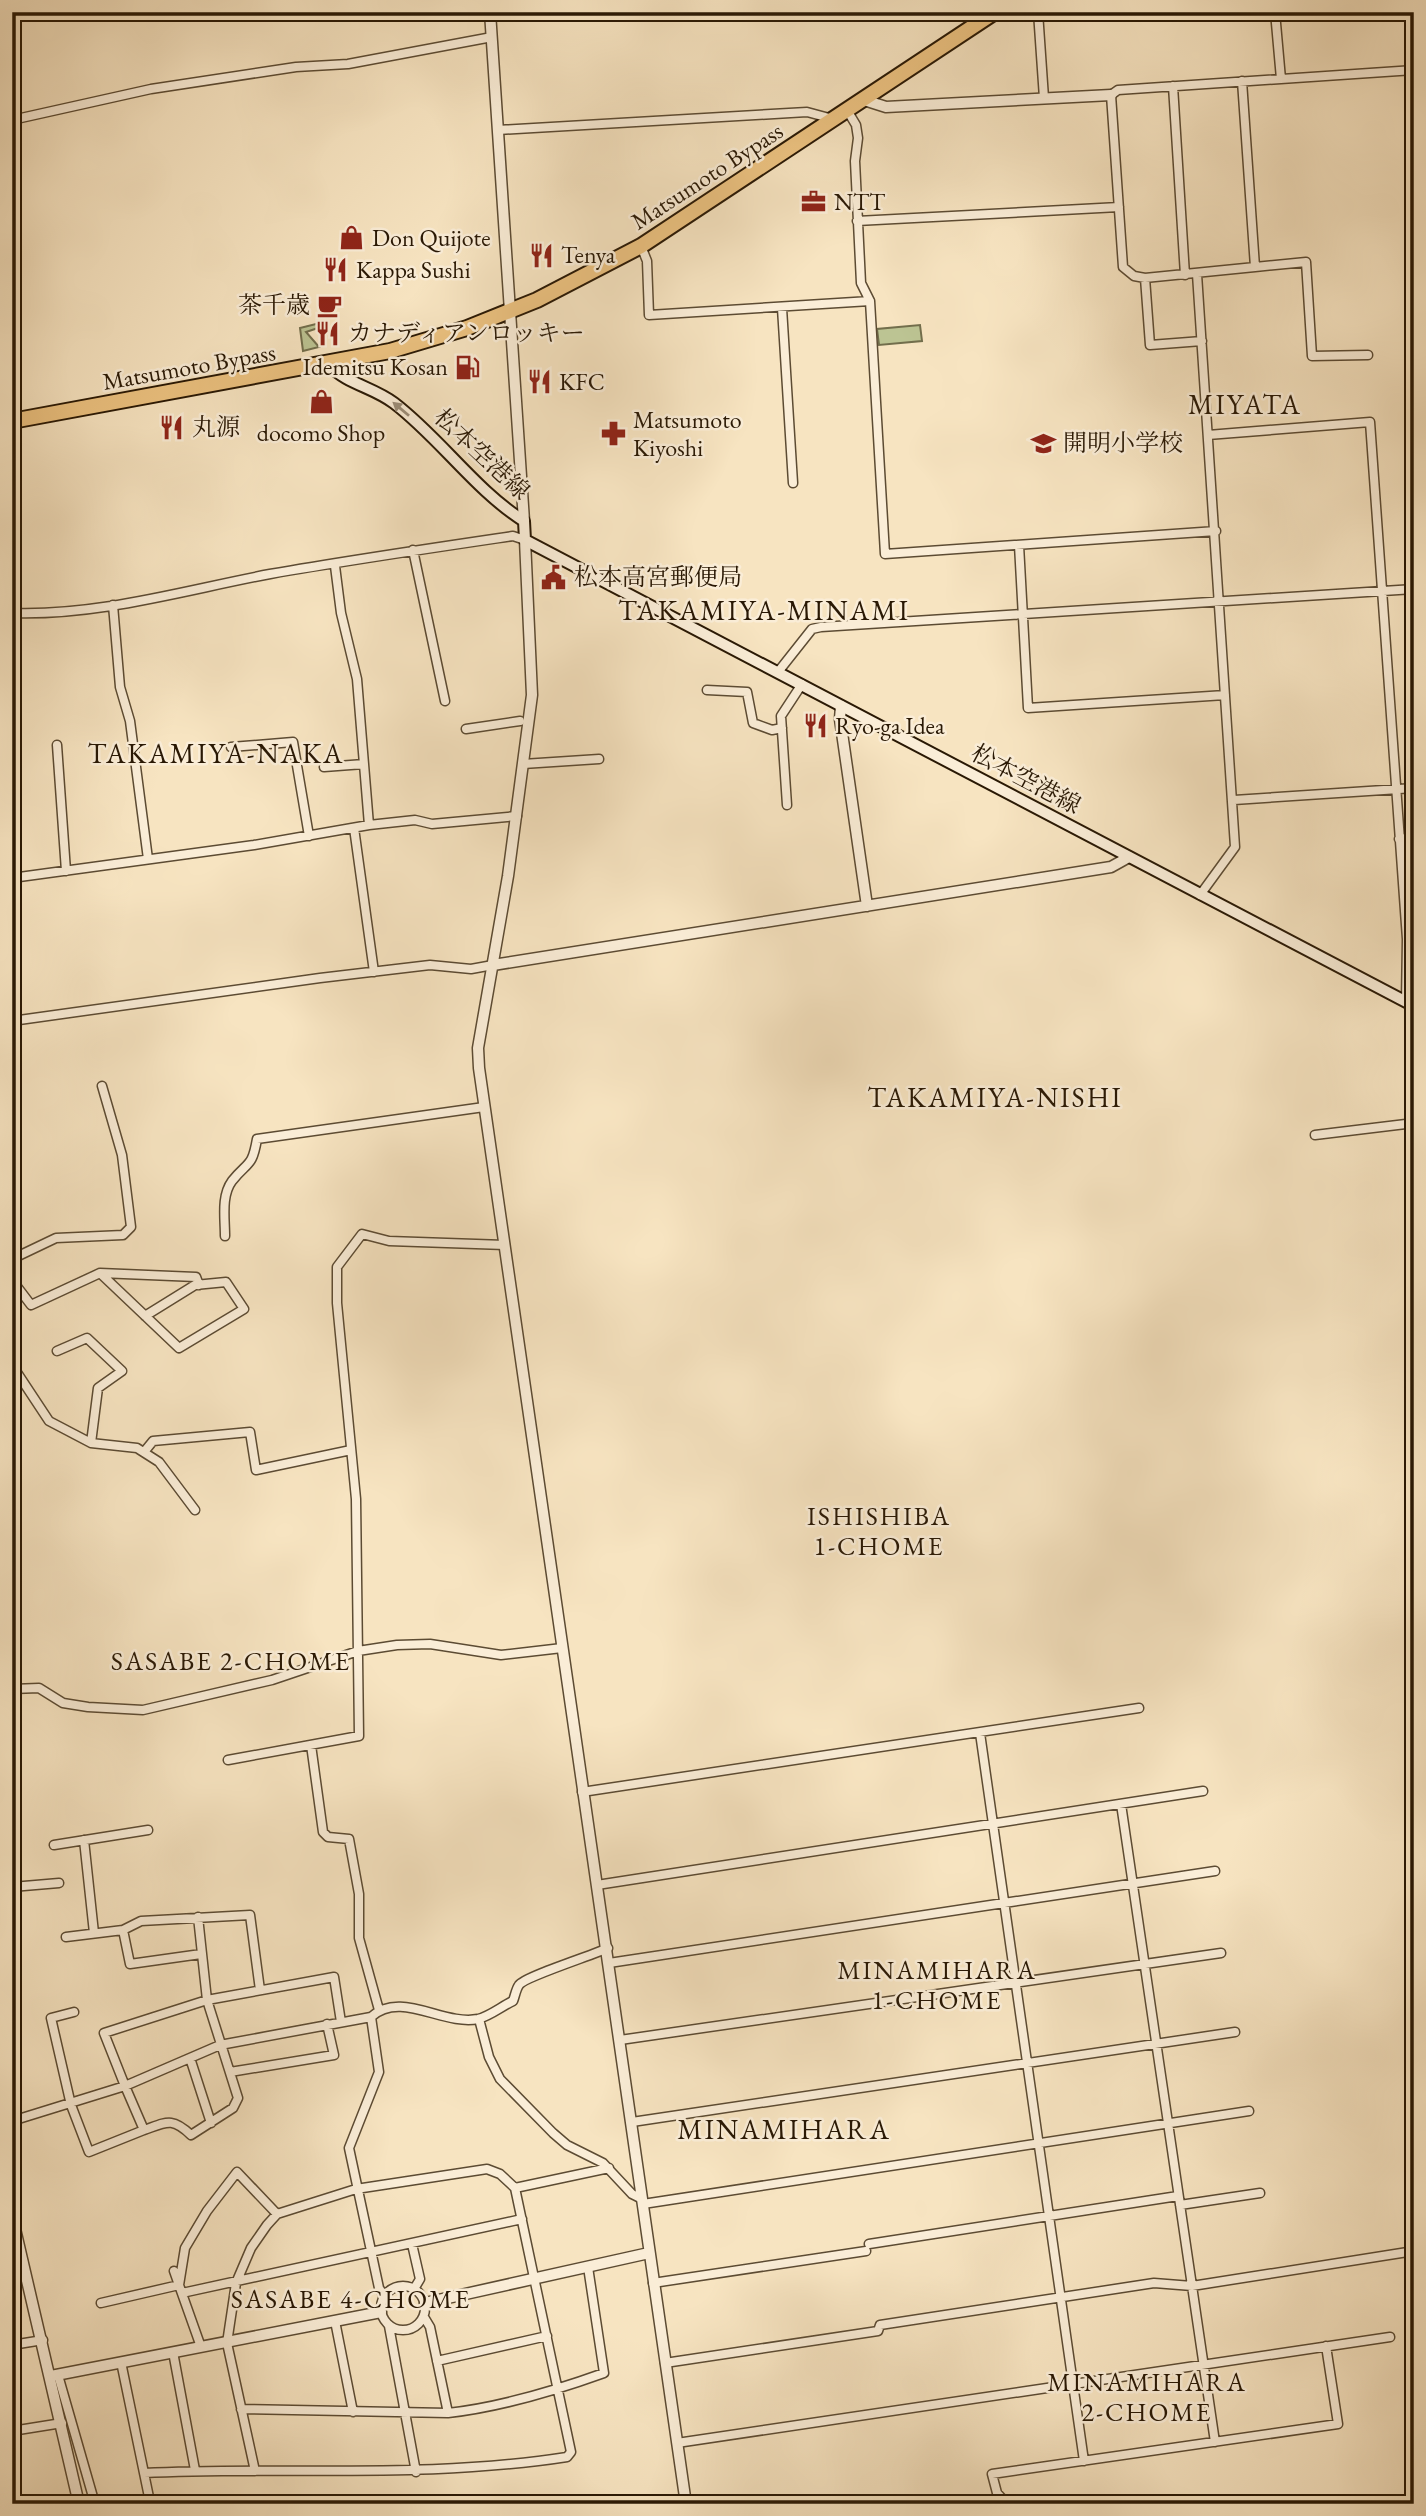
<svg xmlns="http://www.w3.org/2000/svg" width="1426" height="2516" font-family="'EB Garamond','Noto Serif JP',serif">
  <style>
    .green { fill: #bcc493; stroke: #726e4c; stroke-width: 2 }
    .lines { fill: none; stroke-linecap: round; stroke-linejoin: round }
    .minor-casing { stroke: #5c4b33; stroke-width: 11 }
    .tertiary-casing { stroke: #5c4b33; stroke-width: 13 }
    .secondary-casing { stroke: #291804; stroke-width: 14 }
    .trunk-casing { stroke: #291804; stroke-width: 18 }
    .minor { stroke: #faedd7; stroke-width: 8 }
    .tertiary { stroke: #faedd7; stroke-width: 10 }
    .secondary { stroke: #faedd7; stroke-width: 10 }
    .trunk { stroke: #ecc280; stroke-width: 14 }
    .oneway { fill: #9c8d78 }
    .labels { text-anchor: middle; stroke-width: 5; stroke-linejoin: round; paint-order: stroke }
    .street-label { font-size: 24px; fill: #291804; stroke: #faedd7 }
    .poi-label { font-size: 24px; fill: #291804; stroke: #faedd7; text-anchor: start }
    .neighbourhood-label { font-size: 26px; letter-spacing: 2px; fill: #291804; stroke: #faedd7 }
    .quarter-label { font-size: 28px; letter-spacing: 2px; fill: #291804; stroke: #faedd7 }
  </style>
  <rect width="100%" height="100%" fill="#f7e4c1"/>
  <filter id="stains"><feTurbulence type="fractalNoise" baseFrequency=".00286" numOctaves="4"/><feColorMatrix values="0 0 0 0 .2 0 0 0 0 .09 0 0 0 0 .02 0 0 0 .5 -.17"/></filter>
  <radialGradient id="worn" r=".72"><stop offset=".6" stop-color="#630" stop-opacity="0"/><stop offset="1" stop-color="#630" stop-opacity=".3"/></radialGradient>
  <path class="green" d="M 324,322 L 324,326 L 306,332 L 319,347 L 303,351 L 300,328 Z
    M 920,325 L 922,341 L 879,345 L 877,329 Z"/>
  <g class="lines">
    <defs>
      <path id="minor" d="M 1038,12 L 1044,98
        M 1275,12 L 1281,79
        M 1242,81 L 1255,267 L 1145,278 L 1134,276 L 1123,267 L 1111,95 L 1118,90 L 1414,70
        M 1173,86 L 1185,275
        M 847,110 L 856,125 L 858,138 L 855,161 L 861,283 L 870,301 L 885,554 L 1216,531
        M 12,120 L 151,89 L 296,67 L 348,64 L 492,37
        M 498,130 L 807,112 L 833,119
        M 857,221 L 1119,207
        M 641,246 L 647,261 L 649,315 L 870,301
        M 1255,267 L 1306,262 L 1312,356 L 1368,355
        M 1197,274 L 1235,847 L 1200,895
        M 1145,278 L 1150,345 L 1202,341
        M 782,308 L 793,483
        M 1208,435 L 1370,422 L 1407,939 L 1406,1001
        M 1019,545 L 1028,708 L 1225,695
        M 413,550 L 445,701
        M 335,566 L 341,613 L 357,679 L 369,825
        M 113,605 L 120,687 L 130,721 L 148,859
        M 12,613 C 99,616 185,590 270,574 C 350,560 432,548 513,536 L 525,540
        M 778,672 L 812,629 L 821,627 L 1414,589
        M 707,690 L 747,692 L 753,723 L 772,730 L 782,728
        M 466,729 L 520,721
        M 57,745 L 66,871
        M 231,747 L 293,742 L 309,836
        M 523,764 L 599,759
        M 324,767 L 364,764
        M 1234,800 L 1414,788
        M 787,805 L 781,716 L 802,684
        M 354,828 L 374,972
        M 1399,839 L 1414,838
        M 12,878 L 254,845 L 369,825 L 415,820 L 432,824 L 517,816
        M 12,1021 L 320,978 L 430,965 L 471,969 L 493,965
        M 1315,1135 L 1414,1123
        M 225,1236 C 225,1218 221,1196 232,1181 C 248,1161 252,1168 257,1139 L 484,1107
        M 12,1259 L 56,1238 L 123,1235 L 131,1227 L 122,1155 L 102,1086
        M 100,1273 L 196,1277 L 199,1285
        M 12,1280 L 31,1305 L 100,1273 L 179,1348 L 244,1309 L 226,1282 L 195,1285 L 145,1316
        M 57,1351 L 87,1338 L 122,1371 L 98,1388 L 91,1443
        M 12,1365 L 49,1421 L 91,1443 L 137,1448 L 159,1462 L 195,1510
        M 144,1452 L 153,1441 L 250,1432 L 256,1470 L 351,1450
        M 12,1689 L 39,1688 L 63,1703 L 88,1707 L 143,1710 L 272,1680 L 358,1651 L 397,1645 L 430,1644 L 501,1655 L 562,1648
        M 980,1733 L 1084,2461
        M 311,1745 L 323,1832 L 328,1837 L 349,1839 L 359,1894 L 359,1938 L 379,2010
        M 228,1760 L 359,1736 L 356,1499 L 337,1303 L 337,1267 L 362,1234 L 389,1241 L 505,1245
        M 582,1792 L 1139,1708
        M 1121,1804 L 1215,2442
        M 84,1840 L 94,1933
        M 54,1845 L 148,1830
        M 597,1885 L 1203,1791
        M 12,1887 L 59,1883
        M 123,1930 L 141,1921 L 250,1915 L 260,1990
        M 66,1937 L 123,1930 L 130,1964 L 201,1954
        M 609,1963 L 1215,1871
        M 479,2019 L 489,2057 L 500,2079 L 553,2133 L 567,2145 L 603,2163 L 632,2194 L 642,2199
        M 341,2022 L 334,1977 L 207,2000 L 104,2033 L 125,2086 L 220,2045 L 371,2017
        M 620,2040 L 1221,1953
        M 190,2058 L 211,2123
        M 230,2072 L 334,2055 L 327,2024
        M 12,2121 L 125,2086 L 144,2130 L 89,2152 L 71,2105 L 51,2018 L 74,2012
        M 632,2122 L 1235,2032
        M 144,2130 C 167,2122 172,2117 191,2135 L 233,2108 L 238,2098 L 207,2000 L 198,1917
        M 515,2188 L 609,2168
        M 643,2204 L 1249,2111
        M 1180,2205 L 1260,2193
        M 412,2244 L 420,2279 L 414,2289
        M 869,2244 L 1178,2196
        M 12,2270 L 23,2261
        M 174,2271 L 201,2347
        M 653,2283 L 866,2251
        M381 2308a22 22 0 1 1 44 0a22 22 0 1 1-44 0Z
        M 182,2293 L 522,2219
        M 384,2296 L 379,2288 L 349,2148 L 379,2072 L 371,2017 C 401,1990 443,2026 478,2019 C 490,2016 502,2006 513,2001 C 515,1996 516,1989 519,1985 C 524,1977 593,1955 608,1948
        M 101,2303 L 179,2285 L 185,2248 L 207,2211 L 237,2172 L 277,2214
        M 424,2317 L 430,2327 L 448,2413
        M 335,2321 L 353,2412
        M 389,2326 L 416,2472
        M 12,2345 L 43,2340
        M 173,2352 L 195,2470
        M 437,2361 L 547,2336
        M 121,2362 L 150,2502 L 146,2504
        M 665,2363 L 878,2331 L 880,2325 L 1154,2283 L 1192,2286 L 1414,2251
        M 58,2375 L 93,2497 L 97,2502 L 124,2504
        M 241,2409 L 448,2413 C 502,2407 554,2391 604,2373 L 588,2267
        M 12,2431 L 62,2423
        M 677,2443 L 1390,2337
        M 144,2473 C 286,2466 426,2479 567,2457 L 571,2452 L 515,2188 L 500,2174 L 487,2169 L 356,2189 L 277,2214 L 267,2225 L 251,2248 L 236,2283 L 227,2343 L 255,2471
        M 1007,2504 L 997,2493 L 992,2474 L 1338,2424 L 1326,2346"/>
      <path id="tertiary" d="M 490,12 L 524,521
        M 864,100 L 886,107 L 1111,95
        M 525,540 L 532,695 L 508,876 L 478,1048 L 479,1068 L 686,2504
        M 841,706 L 840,719 L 867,906
        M 493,965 L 1111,867 L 1129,857
        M 12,2216 L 79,2504
        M 425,2303 L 649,2253
        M 51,2376 L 381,2312
        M 1413,2504 L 1414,2504"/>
      <path id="secondary" d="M 329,365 C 347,384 373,387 394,403 C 440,438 475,490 524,521 L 525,540 L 1414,1006"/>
      <path id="trunk" d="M 12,421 L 390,351 L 467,328 L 537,300 L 641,246 L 995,12"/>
    </defs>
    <use href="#minor" class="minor-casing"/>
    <use href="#tertiary" class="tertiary-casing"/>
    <use href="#secondary" class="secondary-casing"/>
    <use href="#trunk" class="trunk-casing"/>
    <use href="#minor" class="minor"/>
    <use href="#tertiary" class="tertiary"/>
    <use href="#secondary" class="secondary"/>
    <use href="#trunk" class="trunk"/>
  </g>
  <defs><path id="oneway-solid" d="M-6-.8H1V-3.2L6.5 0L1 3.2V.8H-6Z" transform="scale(1.75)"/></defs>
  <use class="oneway" href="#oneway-solid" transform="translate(401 409) rotate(-140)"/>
  <defs>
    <symbol id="office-bare" viewBox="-9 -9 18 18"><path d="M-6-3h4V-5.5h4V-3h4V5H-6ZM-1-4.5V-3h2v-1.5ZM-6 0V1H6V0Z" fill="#8f2418" stroke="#faedd7" stroke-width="2.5" paint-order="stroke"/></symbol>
    <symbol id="shop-bare" viewBox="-9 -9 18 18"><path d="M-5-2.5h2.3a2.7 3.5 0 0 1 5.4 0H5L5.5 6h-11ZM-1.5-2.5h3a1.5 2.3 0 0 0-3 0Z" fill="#8f2418" stroke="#faedd7" stroke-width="2.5" paint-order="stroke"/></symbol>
    <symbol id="restaurant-bare" viewBox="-9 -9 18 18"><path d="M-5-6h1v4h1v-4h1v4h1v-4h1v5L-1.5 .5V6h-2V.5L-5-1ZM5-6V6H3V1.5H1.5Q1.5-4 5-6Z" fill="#8f2418" stroke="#faedd7" stroke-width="2.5" paint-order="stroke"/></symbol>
    <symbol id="cafe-bare" viewBox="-9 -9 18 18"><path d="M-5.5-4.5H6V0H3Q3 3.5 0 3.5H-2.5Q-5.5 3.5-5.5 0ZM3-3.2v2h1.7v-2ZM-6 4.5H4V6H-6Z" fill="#8f2418" stroke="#faedd7" stroke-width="2.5" paint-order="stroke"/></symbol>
    <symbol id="fuel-bare" viewBox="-9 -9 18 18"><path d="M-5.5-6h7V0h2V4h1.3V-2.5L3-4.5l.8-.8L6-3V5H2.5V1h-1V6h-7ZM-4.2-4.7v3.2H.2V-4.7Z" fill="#8f2418" stroke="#faedd7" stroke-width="2.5" paint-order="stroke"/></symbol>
    <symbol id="pharmacy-bare" viewBox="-9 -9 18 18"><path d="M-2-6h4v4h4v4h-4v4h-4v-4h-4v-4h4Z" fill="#8f2418" stroke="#faedd7" stroke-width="2.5" paint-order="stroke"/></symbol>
    <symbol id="school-bare" viewBox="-9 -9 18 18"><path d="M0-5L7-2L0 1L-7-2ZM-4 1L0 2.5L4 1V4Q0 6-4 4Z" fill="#8f2418" stroke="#faedd7" stroke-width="2.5" paint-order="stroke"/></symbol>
    <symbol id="civic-bare" viewBox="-9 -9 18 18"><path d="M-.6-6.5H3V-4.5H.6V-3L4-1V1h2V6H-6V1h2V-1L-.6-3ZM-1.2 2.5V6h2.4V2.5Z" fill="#8f2418" stroke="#faedd7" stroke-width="2.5" paint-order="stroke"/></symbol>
  </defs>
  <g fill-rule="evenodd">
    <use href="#office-bare" x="796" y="184" width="35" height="35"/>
    <use href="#shop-bare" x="334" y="220" width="35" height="35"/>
    <use href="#restaurant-bare" x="524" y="238" width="35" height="35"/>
    <use href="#restaurant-bare" x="318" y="252" width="35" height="35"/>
    <use href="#cafe-bare" x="312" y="288" width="35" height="35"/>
    <use href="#restaurant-bare" x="310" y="316" width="35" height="35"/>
    <use href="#fuel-bare" x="450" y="350" width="35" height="35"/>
    <use href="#restaurant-bare" x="522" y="364" width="35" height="35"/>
    <use href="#shop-bare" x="304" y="384" width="35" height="35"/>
    <use href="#restaurant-bare" x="154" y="410" width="35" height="35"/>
    <use href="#pharmacy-bare" x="596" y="416" width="35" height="35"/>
    <use href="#school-bare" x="1026" y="426" width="35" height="35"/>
    <use href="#civic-bare" x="536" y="560" width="35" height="35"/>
    <use href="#restaurant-bare" x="798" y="708" width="35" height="35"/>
  </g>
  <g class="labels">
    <g class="street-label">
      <text transform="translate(707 176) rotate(-33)" y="8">Matsumoto Bypass</text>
      <text transform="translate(189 367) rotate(-10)" y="8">Matsumoto Bypass</text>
      <text transform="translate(482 454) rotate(43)" y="8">松本空港線</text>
      <text transform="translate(1026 779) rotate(28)" y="8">松本空港線</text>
    </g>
    <g class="poi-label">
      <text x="834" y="210">NTT</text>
      <text x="372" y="246">Don Quijote</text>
      <text x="561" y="263">Tenya</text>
      <text x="356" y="278">Kappa Sushi</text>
      <text x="310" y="313" text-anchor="end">茶千歳</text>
      <text x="348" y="341">カナディアンロッキー</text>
      <text x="448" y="375" text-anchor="end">Idemitsu Kosan</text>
      <text x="559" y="390">KFC</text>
      <text x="633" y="428">Matsumoto<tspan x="633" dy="28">Kiyoshi</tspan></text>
      <text x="192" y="435">丸源</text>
      <text x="321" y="441" text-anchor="middle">docomo Shop</text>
      <text x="1063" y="451">開明小学校</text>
      <text x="574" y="585">松本高宮郵便局</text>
      <text x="835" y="734">Ryo-ga Idea</text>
    </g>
    <g class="neighbourhood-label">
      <text x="879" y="1525">ISHISHIBA<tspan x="879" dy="30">1-CHOME</tspan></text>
      <text x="231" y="1670">SASABE 2-CHOME</text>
      <text x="937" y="1979">MINAMIHARA<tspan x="937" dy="30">1-CHOME</tspan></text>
      <text x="351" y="2308">SASABE 4-CHOME</text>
      <text x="1147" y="2391">MINAMIHARA<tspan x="1147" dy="30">2-CHOME</tspan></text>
    </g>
    <g class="quarter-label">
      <text x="1245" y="414">MIYATA</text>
      <text x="764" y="620">TAKAMIYA-MINAMI</text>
      <text x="216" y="763">TAKAMIYA-NAKA</text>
      <text x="995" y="1107">TAKAMIYA-NISHI</text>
      <text x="784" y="2139">MINAMIHARA</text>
    </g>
  </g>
  <rect width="1426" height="2516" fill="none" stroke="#f7e4c1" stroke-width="42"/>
  <rect x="14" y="14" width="1398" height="2488" fill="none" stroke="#291804" stroke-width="3.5"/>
  <rect x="21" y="21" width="1384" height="2474" fill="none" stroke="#291804" stroke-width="2"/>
  <rect width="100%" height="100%" filter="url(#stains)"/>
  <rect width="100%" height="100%" fill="url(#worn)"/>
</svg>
